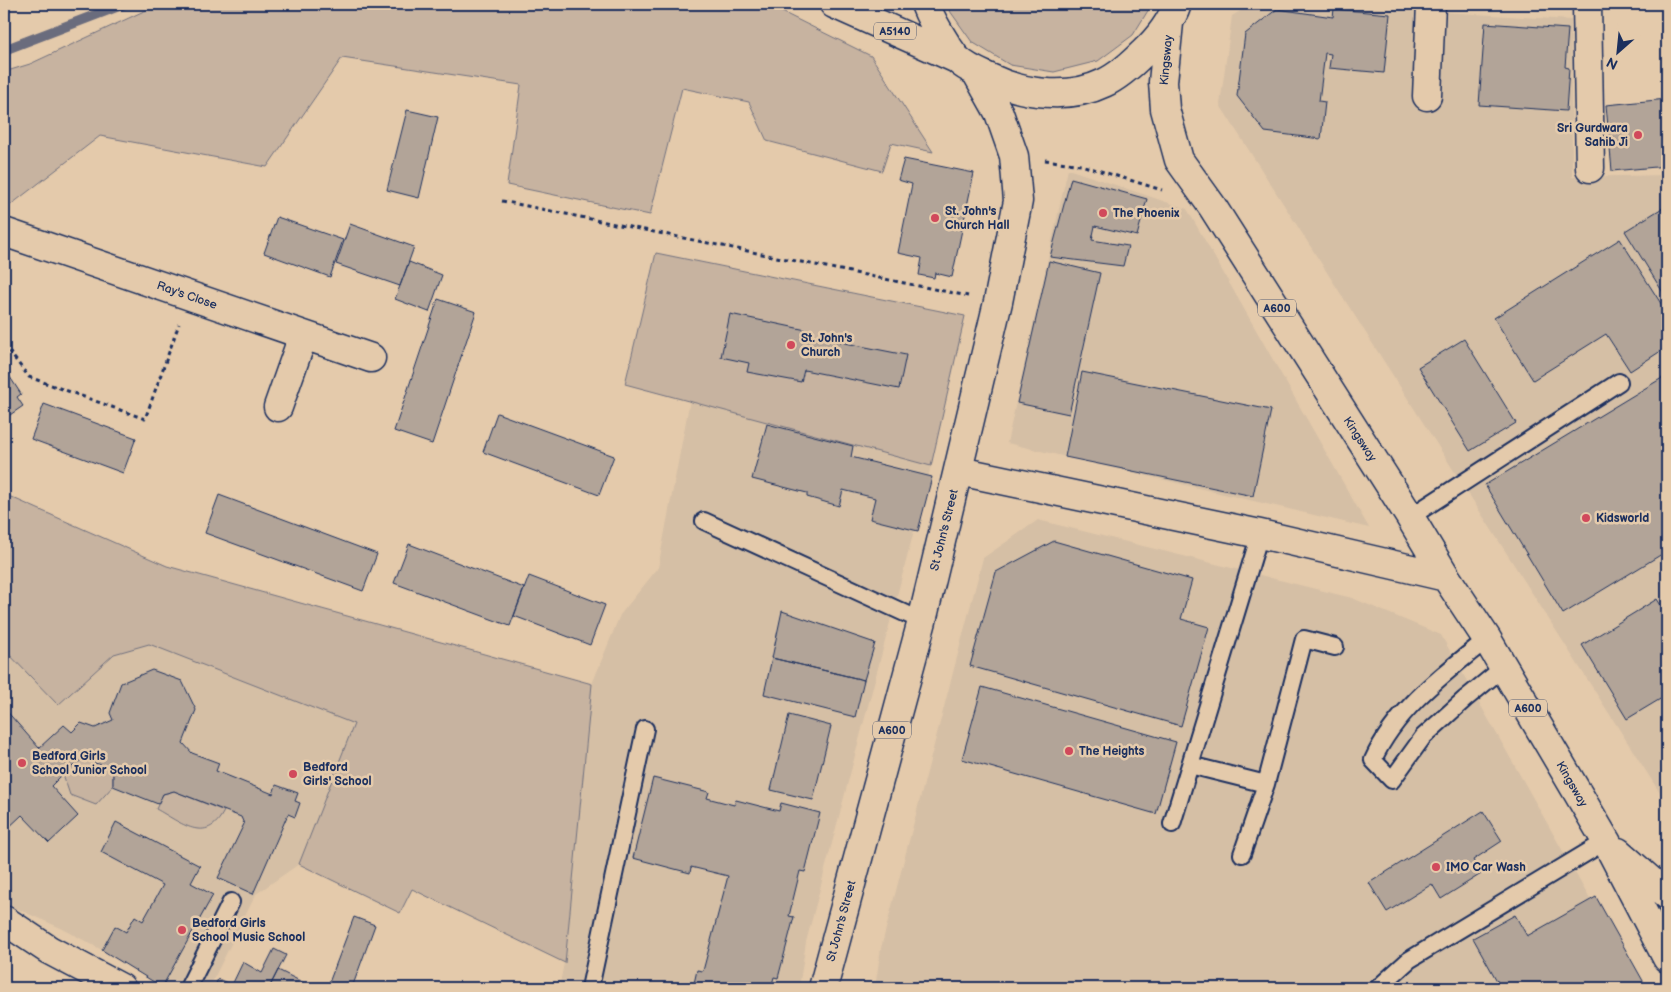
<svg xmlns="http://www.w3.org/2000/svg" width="1671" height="992" font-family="'Balsamiq Sans',sans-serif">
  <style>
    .built { fill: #d5bfa5 }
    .green { fill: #c7b3a0; stroke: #71717f }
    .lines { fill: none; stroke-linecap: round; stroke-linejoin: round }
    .stream { stroke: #6b6c7d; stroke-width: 10 }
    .building { fill: #b2a498; stroke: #1b2f5e }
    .lane-casing { stroke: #1b2f5e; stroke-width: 20 }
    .street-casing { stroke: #1b2f5e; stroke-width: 31 }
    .primary-casing { stroke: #1b2f5e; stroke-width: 31 }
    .path { stroke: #1b2f5e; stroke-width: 3; stroke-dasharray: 4 4; stroke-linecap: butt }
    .lane { stroke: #e4caab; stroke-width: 16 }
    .street { stroke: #e4caab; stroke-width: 28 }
    .primary { stroke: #e4caab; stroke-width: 28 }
    .poi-dot { fill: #d1495b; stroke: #e4caab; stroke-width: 2 }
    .labels { text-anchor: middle; stroke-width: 5; stroke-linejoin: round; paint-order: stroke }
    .shield { fill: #e4caab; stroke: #575e75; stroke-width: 1 }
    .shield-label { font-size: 11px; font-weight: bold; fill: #1b2f5e }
    .street-label { font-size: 12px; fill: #1b2f5e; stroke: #e4caab }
    .poi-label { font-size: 12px; font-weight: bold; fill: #1b2f5e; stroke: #e4caab; text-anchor: start }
  </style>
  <rect width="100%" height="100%" fill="#e4caab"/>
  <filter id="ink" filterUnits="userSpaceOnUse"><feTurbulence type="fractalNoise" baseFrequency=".02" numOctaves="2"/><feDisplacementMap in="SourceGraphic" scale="10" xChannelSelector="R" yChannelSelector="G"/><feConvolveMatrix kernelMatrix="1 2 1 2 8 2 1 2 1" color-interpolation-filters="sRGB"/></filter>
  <g filter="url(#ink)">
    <path class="built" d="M 1251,4 L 1314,4 L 1571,20 L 1572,177 L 1667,175 L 1667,804 L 1220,105 L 1232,16 Z
      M 1068,169 L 1187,209 L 1369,528 L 1007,443 Z
      M 690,400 L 931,466 L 806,942 L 799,988 L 559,988 L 564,963 L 412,889 L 400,913 L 299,864 L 256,894 L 209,988 L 163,988 L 102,950 L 63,929 L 4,903 L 4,494 L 167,566 L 592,684 L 620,615 L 658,568 Z
      M 1038,520 L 1352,598 L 1441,635 L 1640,988 L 875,988 L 881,948 L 983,558 Z"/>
    <path class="green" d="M 159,4 L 766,4 L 871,56 L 933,152 L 891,143 L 882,171 L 767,141 L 749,102 L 682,88 L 650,215 L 507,185 L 521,85 L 342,58 L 267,167 L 100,136 L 4,210 L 4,72 L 30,64 Z
      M 945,4 L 1152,4 L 1133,35 L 1098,61 L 1054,72 L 1010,65 L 972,42 Z
      M 656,253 L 965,316 L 931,466 L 625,384 Z
      M 4,494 L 167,566 L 592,684 L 565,963 L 412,889 L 400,913 L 299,864 L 354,724 L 149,644 L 114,654 L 58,705 L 4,649 Z
      M 82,759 L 113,769 L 113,786 L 96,805 L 70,795 L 63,774 Z
      M 174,791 L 224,811 C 207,846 180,822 156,809 L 163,794 Z"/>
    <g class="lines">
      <path class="stream" d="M 4,50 L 124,4"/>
    </g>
    <path class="building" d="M 1277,9 L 1333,17 L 1334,9 L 1390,14 L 1384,73 L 1329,68 L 1331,54 L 1325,53 L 1319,101 L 1325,102 L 1321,139 L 1265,132 L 1237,96 L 1245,34 Z
      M 1485,23 L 1568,29 L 1565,67 L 1569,68 L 1566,111 L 1479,105 Z
      M 1667,99 L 1667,166 L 1612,171 L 1606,105 Z
      M 407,110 L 438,117 L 419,198 L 387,190 Z
      M 904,159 L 974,173 L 952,277 L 935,273 L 934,278 L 919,275 L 922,258 L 898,253 L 912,184 L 898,180 Z
      M 1071,178 L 1147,199 L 1137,236 L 1095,226 L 1092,240 L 1128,246 L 1123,266 L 1050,257 Z
      M 1664,207 L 1667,212 L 1667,299 L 1625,231 Z
      M 277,217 L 343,240 L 330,277 L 264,253 Z
      M 350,224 L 414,247 L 400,286 L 336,264 Z
      M 1620,239 L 1667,313 L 1667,347 L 1630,371 L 1606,334 L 1533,380 L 1494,318 Z
      M 1049,261 L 1100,273 L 1069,414 L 1017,403 Z
      M 409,262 L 442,275 L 429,312 L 395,299 Z
      M 438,299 L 476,312 L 432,444 L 394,431 Z
      M 730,314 L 811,331 L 810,336 L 906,355 L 899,389 L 804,370 L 801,382 L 747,372 L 749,363 L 721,357 Z
      M 1464,339 L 1516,423 L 1470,451 L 1418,367 Z
      M 4,368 L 21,394 L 17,397 L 23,406 L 4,419 Z
      M 1082,372 L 1271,410 L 1253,496 L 1065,457 Z
      M 1667,375 L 1667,551 L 1563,614 L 1485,485 Z
      M 44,404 L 136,438 L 123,473 L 31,439 Z
      M 497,413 L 614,456 L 599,495 L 483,452 Z
      M 767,424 L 853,446 L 851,457 L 932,477 L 918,531 L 870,519 L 875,498 L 843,490 L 839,506 L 807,497 L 807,493 L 752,479 Z
      M 219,495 L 377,554 L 363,591 L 205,533 Z
      M 1054,541 L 1192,580 L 1181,619 L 1209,627 L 1181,726 L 970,666 L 996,572 Z
      M 409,544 L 524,588 L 510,626 L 394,583 Z
      M 529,576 L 605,605 L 590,645 L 514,616 Z
      M 1657,599 L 1667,615 L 1667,695 L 1627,719 L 1582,645 Z
      M 782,611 L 875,643 L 864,680 L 772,658 Z
      M 772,658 L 864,680 L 855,717 L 764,694 Z
      M 152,670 L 182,681 L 196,710 L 183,743 L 192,753 L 219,763 L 216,771 L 273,794 L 276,785 L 298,793 L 295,801 L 300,803 L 295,817 L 288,814 L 253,894 L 218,878 L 244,824 L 241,817 L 174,791 L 163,794 L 158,804 L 113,786 L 113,769 L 82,759 L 63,774 L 51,786 L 78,816 L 49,843 L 22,815 L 5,831 L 4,830 L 4,708 L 39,748 L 64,725 L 72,732 L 81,723 L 95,728 L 113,720 L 110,713 L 121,683 Z
      M 982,687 L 1176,742 L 1156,814 L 962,759 Z
      M 789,715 L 831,726 L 813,800 L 771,790 Z
      M 653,778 L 709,792 L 707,798 L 734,805 L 736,800 L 779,811 L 781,803 L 820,813 L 805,872 L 800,871 L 789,916 L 794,917 L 778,978 L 774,977 L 771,988 L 693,988 L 697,970 L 703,971 L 728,876 L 691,867 L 690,873 L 633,858 Z
      M 1483,811 L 1502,841 L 1473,860 L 1481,874 L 1441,899 L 1432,884 L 1387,912 L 1369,883 Z
      M 116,822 L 200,866 L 191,883 L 213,895 L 162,987 L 102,950 L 115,926 L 126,932 L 135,916 L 143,921 L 163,885 L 101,852 Z
      M 1596,897 L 1647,988 L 1501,988 L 1473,938 L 1515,915 L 1527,936 Z
      M 354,917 L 375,925 L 353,985 L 362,988 L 327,988 Z
      M 274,949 L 286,955 L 269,988 L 214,988 L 218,979 L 232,985 L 243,962 L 262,973 Z
      M 278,970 L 310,986 L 309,988 L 269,988 Z"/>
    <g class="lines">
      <defs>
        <path id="lane" d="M 1410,517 L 1619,382
          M 704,521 L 922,621
          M 1487,639 C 1445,673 1396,709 1373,760 L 1392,780 L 1423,737 L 1465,699 L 1504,667
          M 1190,765 L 1266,784 L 1242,854
          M 1266,784 L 1304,639 L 1335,647
          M 1172,824 L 1260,534
          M 188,988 L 231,902
          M 590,988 L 645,729
          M 1378,988 L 1409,960 L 1606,841"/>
        <path id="street" d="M 1587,4 L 1590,168
          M 1427,96 L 1431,4
          M 4,232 L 371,358
          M 278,407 L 303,336
          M 4,920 L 49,950 L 121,988"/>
        <path id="primary" d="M 834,4 L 957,59
          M 925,4 C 931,20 939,33 948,47 C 951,51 954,56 957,59 C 966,68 979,73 990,78 C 1023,94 1069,100 1104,83 C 1119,76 1132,64 1143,53 C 1158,39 1171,23 1177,4
          M 1169,23 L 1163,82 L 1165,109 L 1179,160 L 1212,206 L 1410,517 L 1446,577 L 1487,639 L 1606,841 L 1667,958
          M 959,471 L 1260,534 L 1446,577
          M 1618,852 L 1667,895
          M 823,988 L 922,621 L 998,302 L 1018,201 L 1014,156 L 999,113 L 976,72"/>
      </defs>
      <use href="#lane" class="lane-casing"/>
      <use href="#street" class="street-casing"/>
      <use href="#primary" class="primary-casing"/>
      <path class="path" d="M 1045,160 L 1081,165 L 1162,190
        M 502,201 L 968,296
        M 4,345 L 29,377 L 145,419 L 179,324"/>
      <use href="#lane" class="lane"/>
      <use href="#street" class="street"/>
      <use href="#primary" class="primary"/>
    </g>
  </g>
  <g class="poi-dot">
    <circle cx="1638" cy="135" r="5"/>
    <circle cx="1103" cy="213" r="5"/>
    <circle cx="935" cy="218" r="5"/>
    <circle cx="791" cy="345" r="5"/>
    <circle cx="1586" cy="518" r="5"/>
    <circle cx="1069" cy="751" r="5"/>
    <circle cx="22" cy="763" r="5"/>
    <circle cx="293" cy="774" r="5"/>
    <circle cx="1436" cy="867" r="5"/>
    <circle cx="182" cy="930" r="5"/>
  </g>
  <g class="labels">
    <g class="shield">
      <rect x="874" y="22.5" width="42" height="17" rx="4"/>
      <rect x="1258" y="299.5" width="38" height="17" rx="4"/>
      <rect x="1509" y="699.5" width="38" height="17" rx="4"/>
      <rect x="873" y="721.5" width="38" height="17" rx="4"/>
    </g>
    <g class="shield-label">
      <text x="895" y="35">A5140</text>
      <text x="1277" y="312">A600</text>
      <text x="1528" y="712">A600</text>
      <text x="892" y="734">A600</text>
    </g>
    <g class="street-label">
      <text transform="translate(1166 60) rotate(-85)" y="4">Kingsway</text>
      <text transform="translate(187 295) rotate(19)" y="4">Ray's Close</text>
      <text transform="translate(1360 439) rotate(57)" y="4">Kingsway</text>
      <text transform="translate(944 530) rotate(-76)" y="4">St John's Street</text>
      <text transform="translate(1572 784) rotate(60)" y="4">Kingsway</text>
      <text transform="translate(841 921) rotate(-75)" y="4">St John's Street</text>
    </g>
    <g class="poi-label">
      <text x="1628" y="132" text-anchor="end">Sri Gurdwara<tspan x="1628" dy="14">Sahib Ji</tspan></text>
      <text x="945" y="215">St. John's<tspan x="945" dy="14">Church Hall</tspan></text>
      <text x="1113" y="217">The Phoenix</text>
      <text x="801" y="342">St. John's<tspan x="801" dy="14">Church</tspan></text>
      <text x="1596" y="522">Kidsworld</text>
      <text x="1079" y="755">The Heights</text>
      <text x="32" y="760">Bedford Girls<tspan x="32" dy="14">School Junior School</tspan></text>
      <text x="303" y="771">Bedford<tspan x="303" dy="14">Girls' School</tspan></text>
      <text x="1446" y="871">IMO Car Wash</text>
      <text x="192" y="927">Bedford Girls<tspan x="192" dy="14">School Music School</tspan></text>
    </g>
  </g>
  <rect width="1671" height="992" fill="none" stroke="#e4caab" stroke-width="20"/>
  <rect x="10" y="10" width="1651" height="972" fill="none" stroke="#1b2f5e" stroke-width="2" filter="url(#ink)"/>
  <g transform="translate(1618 52) rotate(207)" stroke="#e4caab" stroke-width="4" paint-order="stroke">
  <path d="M0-4L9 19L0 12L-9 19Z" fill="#1b2f5e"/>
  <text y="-8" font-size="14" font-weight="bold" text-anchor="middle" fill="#1b2f5e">N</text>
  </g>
</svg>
